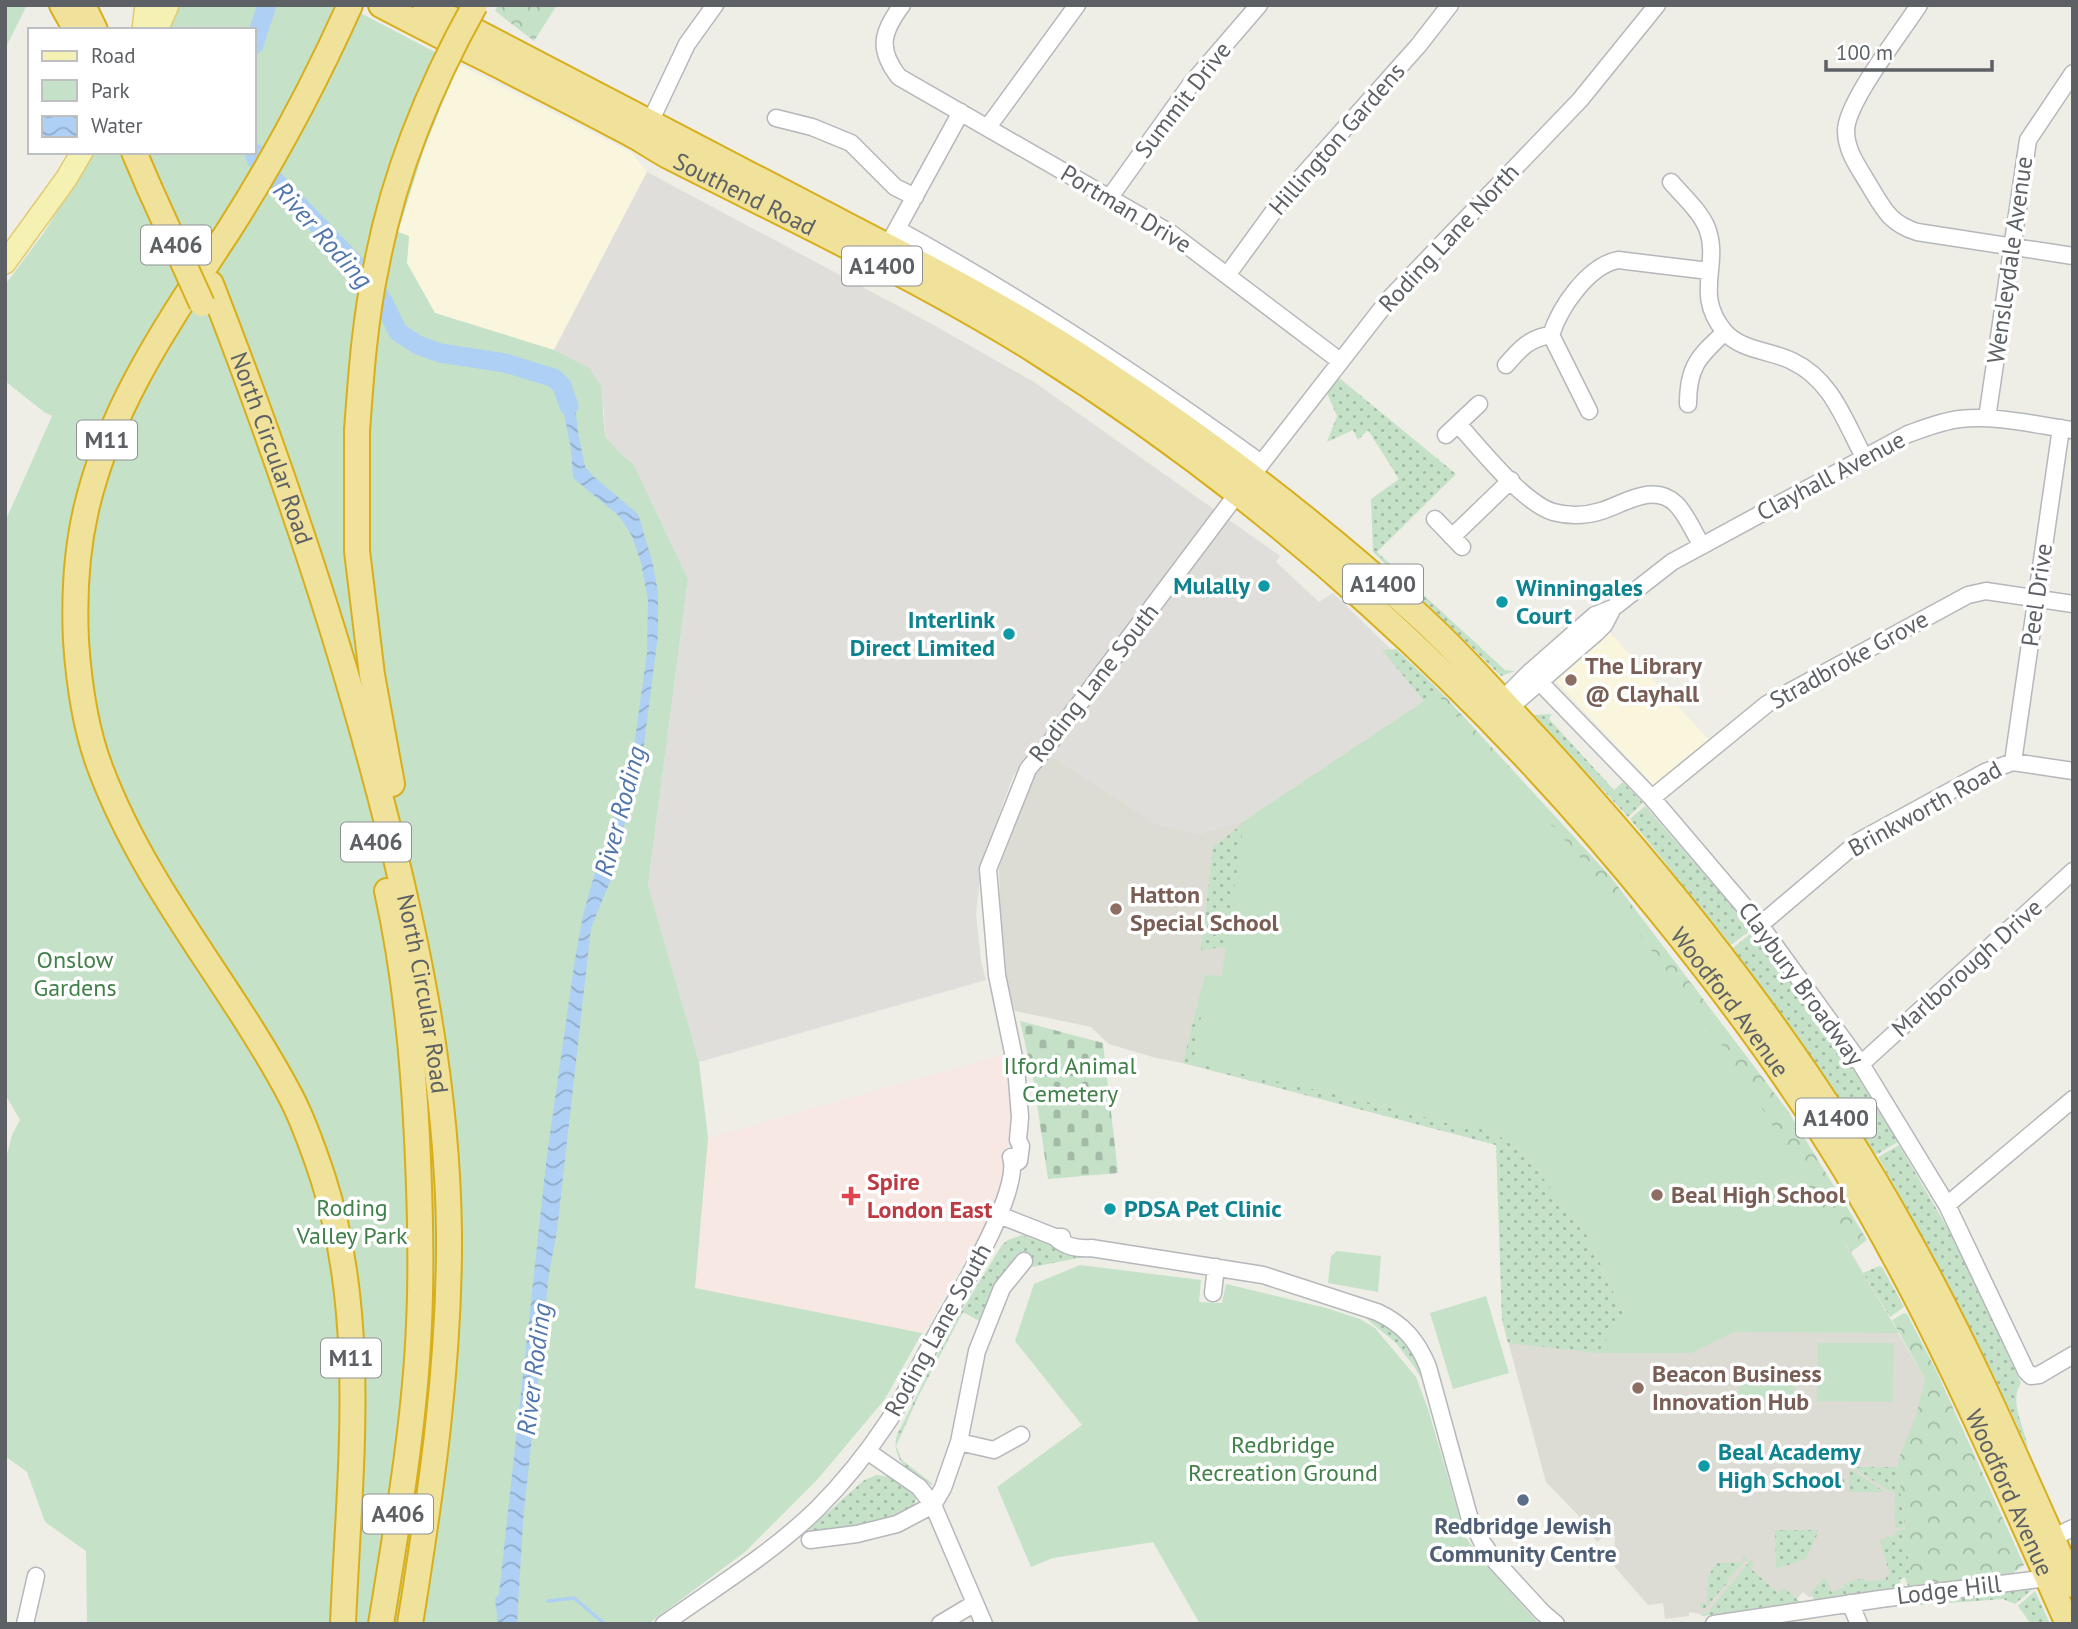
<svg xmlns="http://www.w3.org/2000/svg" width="2078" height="1629" font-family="'PT Sans',sans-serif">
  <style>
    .commercial { fill: #faf6de }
    .industrial { fill: #e0deda }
    .education { fill: #dddcd4 }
    .medical { fill: #f8e8e4 }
    .grass { fill: url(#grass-dots) }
    .forest { fill: url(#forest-crowns) }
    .cemetery { fill: url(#cemetery-stones) }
    .green { fill: #c5e2c8 }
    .water { fill: url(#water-waves) }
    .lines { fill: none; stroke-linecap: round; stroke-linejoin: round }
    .stream { stroke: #aed0f5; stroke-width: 3.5 }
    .river { stroke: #aed0f5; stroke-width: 19 }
    .minor-casing { stroke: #b6b7bb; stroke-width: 19 }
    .major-casing { stroke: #e1ca6c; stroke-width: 24 }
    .highway-casing { stroke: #d8ae1b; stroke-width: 28 }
    .minor { stroke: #fff; stroke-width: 16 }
    .major { stroke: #f5f1b3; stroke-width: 21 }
    .highway { stroke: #f0e29a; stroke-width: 24 }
    .highway-bridge-casing { stroke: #d8ae1b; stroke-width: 28; stroke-linecap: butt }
    .highway-bridge { stroke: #f0e29a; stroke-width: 24 }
    .culture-dot { fill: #0f9aa8; stroke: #fff; stroke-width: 2.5 }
    .education-dot { fill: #8d6e63; stroke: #fff; stroke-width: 2.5 }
    .health-dot { fill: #e0444e; stroke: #fff; stroke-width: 2.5 }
    .service-dot { fill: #5c6f8a; stroke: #fff; stroke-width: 2.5 }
    .labels { text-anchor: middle; stroke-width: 7; stroke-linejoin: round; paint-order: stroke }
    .shield { fill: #fff; stroke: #8e9092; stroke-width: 2 }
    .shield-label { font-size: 23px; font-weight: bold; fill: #5d6064 }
    .street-label { font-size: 24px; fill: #5d6064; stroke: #fff }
    .culture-label { font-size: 24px; font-weight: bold; fill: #0d838f; stroke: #fff; text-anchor: start }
    .education-label { font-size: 24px; font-weight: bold; fill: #785e54; stroke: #fff; text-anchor: start }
    .park-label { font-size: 24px; fill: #408049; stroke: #fff }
    .health-label { font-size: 24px; font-weight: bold; fill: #be3a42; stroke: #fff; text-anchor: start }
    .service-label { font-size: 24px; font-weight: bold; fill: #4e5e75; stroke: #fff }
    .water-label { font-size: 26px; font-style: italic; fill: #5176ad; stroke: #fff }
  </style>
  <defs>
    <pattern id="grass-dots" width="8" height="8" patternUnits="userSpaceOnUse" patternTransform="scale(1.75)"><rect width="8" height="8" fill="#c5e2c8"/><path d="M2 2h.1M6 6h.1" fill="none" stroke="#a3bba6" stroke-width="1.8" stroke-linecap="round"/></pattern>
    <pattern id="forest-crowns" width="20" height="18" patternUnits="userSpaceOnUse" patternTransform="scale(1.75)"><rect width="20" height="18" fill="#c5e2c8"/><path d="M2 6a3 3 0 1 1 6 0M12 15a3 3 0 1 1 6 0" fill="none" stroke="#a3bba6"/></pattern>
    <pattern id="cemetery-stones" width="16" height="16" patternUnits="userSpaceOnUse" patternTransform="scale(1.75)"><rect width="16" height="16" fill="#c5e2c8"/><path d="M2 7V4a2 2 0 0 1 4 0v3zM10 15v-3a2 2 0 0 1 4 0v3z" fill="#a3bba6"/></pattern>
    <pattern id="water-waves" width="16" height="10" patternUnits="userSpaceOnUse" patternTransform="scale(1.75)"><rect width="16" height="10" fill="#aed0f5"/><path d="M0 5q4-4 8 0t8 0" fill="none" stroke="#91acca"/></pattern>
  </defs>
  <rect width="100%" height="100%" fill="#eeede6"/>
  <path class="commercial" d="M 458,64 L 632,153 L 647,172 L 554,350 L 435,313 L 407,263 L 409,236 L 398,233 L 423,152 Z
    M 1609,632 L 1710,741 L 1655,787 L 1556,681 Z"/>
  <path class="industrial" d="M 647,172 L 930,323 L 1034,382 L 1280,556 L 1276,562 L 1319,602 L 1333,593 L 1436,693 L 1244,821 L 1197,834 L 1157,824 L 1051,756 L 1039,743 L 1013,776 L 982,862 L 976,913 L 981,961 L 986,980 L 699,1062 L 648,885 L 688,579 L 634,465 L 620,453 L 605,436 L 604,410 L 588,368 L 554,350 Z"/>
  <path class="education" d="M 1436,693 L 1847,1245 L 1925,1379 L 2007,1570 L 1911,1586 L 1905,1577 L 1871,1589 L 1814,1600 L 1813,1597 L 1809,1597 L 1803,1592 L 1796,1600 L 1699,1614 L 1689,1612 L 1689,1616 L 1665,1619 L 1663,1603 L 1648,1605 L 1614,1566 L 1615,1536 L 1605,1536 L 1597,1542 L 1577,1514 L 1546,1482 L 1502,1319 L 1497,1145 L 1183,1063 L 1156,1058 L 1109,1044 L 1091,1027 L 1015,1011 L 1003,978 L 999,868 L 1035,775 L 1051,756 L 1157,824 L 1197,834 L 1244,821 Z"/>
  <path class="medical" d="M 1005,1054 L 1011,1070 L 1013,1116 L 1002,1187 L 992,1214 L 922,1333 L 695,1289 L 708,1138 Z"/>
  <path class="grass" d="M 1338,377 L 1456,474 L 1377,552 L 1505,670 L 1515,671 L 1501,676 L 1373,552 L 1371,499 L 1399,479 L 1368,430 L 1358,440 L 1353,430 L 1327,442 L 1337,416 L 1326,391 Z
    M 1396,649 L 1440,691 L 1424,701 L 1382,650 Z
    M 1552,714 L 1549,719 L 1614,790 L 1623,782 L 1643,803 L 1628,817 L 1534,715 Z
    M 1645,806 L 1752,929 L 1731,945 L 1630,819 Z
    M 1259,811 L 1223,969 L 1226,949 L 1220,947 L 1201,951 L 1213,847 Z
    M 1754,931 L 1854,1071 L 1898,1142 L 1876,1155 L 1797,1035 L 1733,948 Z
    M 1197,1006 L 1201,1018 L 1195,1048 L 1208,1066 L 1341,1095 L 1451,1124 L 1481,1127 L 1498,1135 L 1525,1154 L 1588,1237 L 1623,1313 L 1598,1353 L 1508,1343 L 1502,1319 L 1496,1145 L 1183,1063 Z
    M 1899,1145 L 1958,1246 L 2021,1383 C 2008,1402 2025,1427 2028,1449 C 1983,1349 1933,1252 1878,1157 Z
    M 1022,1235 L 1084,1257 L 1032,1267 L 1032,1257 L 1023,1252 L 1018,1253 L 997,1282 L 981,1322 L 963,1312 L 918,1397 L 896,1446 L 902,1460 L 933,1484 L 931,1485 C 911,1472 890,1460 897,1435 L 949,1331 L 1002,1245 L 1008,1240 Z
    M 1879,1266 L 1882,1267 L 1904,1307 L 1890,1317 L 1863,1273 Z
    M 1363,1313 C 1403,1332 1415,1345 1427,1387 L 1413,1365 L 1396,1343 L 1362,1315 Z
    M 1852,1467 L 1898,1467 L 1904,1527 L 1895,1528 L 1895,1491 L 1891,1492 Z
    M 1849,1468 L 1885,1492 L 1849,1492 Z
    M 876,1475 L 890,1477 L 915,1495 L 916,1499 L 912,1510 L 880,1521 L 819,1532 L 807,1531 L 863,1481 Z
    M 1812,1477 L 1812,1481 L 1816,1481 L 1816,1478 L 1820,1480 L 1844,1478 L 1845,1488 L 1825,1489 L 1823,1483 L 1789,1484 L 1789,1478 Z
    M 1775,1530 L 1818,1530 L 1818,1533 L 1806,1559 L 1776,1569 Z
    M 1905,1530 L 1911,1586 L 1908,1586 L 1905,1577 L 1900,1579 L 1901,1587 L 1814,1600 L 1811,1592 L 1824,1578 L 1826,1578 L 1831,1592 L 1844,1588 L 1844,1584 L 1863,1578 L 1867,1581 L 1886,1580 L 1886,1577 L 1890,1575 L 1880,1540 L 1895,1535 L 1896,1531 Z
    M 1743,1556 L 1748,1558 L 1727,1580 L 1729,1581 L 1705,1608 L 1700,1608 L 1700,1603 L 1707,1603 L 1708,1577 L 1716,1563 L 1743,1562 Z
    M 1751,1560 L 1754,1563 L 1750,1568 L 1778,1593 L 1784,1588 L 1800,1602 L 1703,1616 L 1699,1614 L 1707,1613 Z
    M 2032,1583 L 2034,1588 L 2015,1604 L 2003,1599 L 1865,1609 L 1863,1606 Z
    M 2035,1591 L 2050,1624 L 2031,1624 L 2018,1606 Z"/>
  <path class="forest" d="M 498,5 L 557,5 L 534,41 L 495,11 Z
    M 1440,691 L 1610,876 L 1788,1111 L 1867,1240 L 1851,1252 L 1847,1245 L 1259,811 Z
    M 1904,1313 L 1907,1314 L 1936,1370 L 2024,1565 L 2011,1574 L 1911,1586 L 1898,1467 L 1900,1455 L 1916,1416 L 1925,1379 L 1892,1320 Z"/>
  <path class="cemetery" d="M 1020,1021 L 1103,1043 L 1118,1173 L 1048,1179 L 1034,1083 Z"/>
  <path class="green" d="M 5,5 L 27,5 L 5,49 Z
    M 178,5 L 345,5 L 458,64 L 423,152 L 398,232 L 409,236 L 407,263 L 435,313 L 554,350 L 589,368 L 601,386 L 605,436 L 620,453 L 634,465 L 688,579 L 648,885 L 699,1062 L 708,1138 L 695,1288 L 922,1333 L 885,1399 L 817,1480 L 745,1552 L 648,1624 L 87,1624 L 86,1551 L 45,1522 L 27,1472 L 5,1456 L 5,1162 L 12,1135 L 20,1120 L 5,1094 L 5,522 L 52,416 L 44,412 L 5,381 L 5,285 L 43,234 L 94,152 L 254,152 L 254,30 L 165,30 Z
    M 1436,693 L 1593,872 L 1730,1056 L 1899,1333 L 1734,1332 L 1691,1353 L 1598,1353 L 1623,1312 L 1588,1237 L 1525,1154 L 1498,1135 L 1481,1127 L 1452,1124 L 1341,1095 L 1202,1065 L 1194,1056 L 1201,1018 L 1197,1006 L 1205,975 L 1222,976 L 1244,821 Z
    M 1337,1251 L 1381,1256 L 1378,1292 L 1328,1283 L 1331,1256 Z
    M 1080,1265 L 1201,1280 L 1199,1302 L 1222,1303 L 1226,1284 L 1326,1308 L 1360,1319 L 1375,1328 L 1416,1377 L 1428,1409 L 1465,1536 L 1485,1564 L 1539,1624 L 1200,1624 L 1153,1542 L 1053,1558 L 1031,1567 L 997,1487 L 1082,1425 L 1015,1341 L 1034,1284 Z
    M 1486,1296 L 1509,1373 L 1453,1389 L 1430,1313 Z
    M 1818,1343 L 1894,1343 L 1893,1402 L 1817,1401 Z
    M 1744,1365 L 1797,1377 L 1791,1405 L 1738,1394 Z"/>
  <path class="water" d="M 560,372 L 574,397 L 578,432 L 585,466 L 592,475 L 638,514 L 652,560 L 658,592 L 658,635 L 638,791 L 617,843 L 612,877 L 591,928 L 557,1231 L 549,1274 L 523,1522 L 517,1624 L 498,1624 L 495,1599 L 499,1594 L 547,1155 L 575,959 L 583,915 L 599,858 L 607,845 L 628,771 L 634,746 L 647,653 L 648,600 L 641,563 L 632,536 L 619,516 L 573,478 L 571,449 L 562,404 L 556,389 Z"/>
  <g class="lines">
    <path class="stream" d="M 548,1601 L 574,1598 L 605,1624"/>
    <path class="river" d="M 254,45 L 267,5
      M 254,152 L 256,159 L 264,169 L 361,270 L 383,301 L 398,332 L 418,345 L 440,353 L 505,363 L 554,378 L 562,386 L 569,406"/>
    <defs>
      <path id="minor" d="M 902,5 C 882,32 877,49 899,77 L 1172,234 L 1340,361
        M 1919,5 C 1902,32 1846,102 1846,131 C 1846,151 1859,168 1869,185 C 1883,208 1889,223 1917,232 L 2073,256
        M 776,118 L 812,127 L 851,143 L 895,187 L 915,197
        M 650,122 L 687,44 L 715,5
        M 988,127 L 1077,5
        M 1671,182 C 1683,196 1700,211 1707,228 C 1721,265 1693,293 1724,331 C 1741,351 1770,350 1792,361 C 1832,380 1844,420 1864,457
        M 1110,197 L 1191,84 L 1259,5
        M 897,229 C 1024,299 1144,378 1261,463
        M 893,236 L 961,112
        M 1228,274 L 1287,193 L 1418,46 L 1450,5
        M 1551,335 L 1589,411
        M 1506,365 C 1520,349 1529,338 1551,335 C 1560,307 1588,266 1618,260 L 1709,271
        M 1688,404 C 1688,367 1698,357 1725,332
        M 1987,418 L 2028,140 L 2073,73
        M 1458,424 C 1480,448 1522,502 1553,512 C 1568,516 1585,516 1601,511 C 1624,504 1654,482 1676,504 C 1687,515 1694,533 1702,546
        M 1446,435 L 1479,404
        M 1250,478 L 1390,298 L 1580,100 L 1657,5
        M 1435,519 L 1462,547
        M 1452,537 L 1511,480
        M 1613,608 L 1604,625 L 1596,633 L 1514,704 L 1505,705 L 1508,694 L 1530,672 L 1595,615 L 1613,608 L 1672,562 L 1908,434 C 1925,428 1942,421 1960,419 C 1996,415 2036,425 2073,430
        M 1530,672 L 1652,798 L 1760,925 L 1861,1064 L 1947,1205 L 2026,1371 L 2031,1376 L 2039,1375 L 2073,1355
        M 2013,762 L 2061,428
        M 1652,798 L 1767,704 L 1968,595 L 1986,591 L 2073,604
        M 1760,925 L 1859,841 L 1985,772 L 2013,762 L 2073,771
        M 1861,1064 L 2073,871
        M 1014,1164 L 1019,1161 L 1021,1146 L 1018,1140 L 1020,1117 L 1016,1067 L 997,975 L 988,869 L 1028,769 L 1049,744 L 1237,494
        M 1947,1205 L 2073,1099
        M 999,1215 L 1055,1237 L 1062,1237
        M 1055,1237 C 1065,1247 1077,1249 1091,1248 L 1263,1275 L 1377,1312 C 1403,1324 1417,1340 1428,1367 L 1469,1516 L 1482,1542 L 1496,1562 L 1542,1612 L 1556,1624
        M 1213,1293 L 1216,1267
        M 959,1442 L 994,1450 L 1021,1435
        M 867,1451 L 919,1487 L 933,1505 L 984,1624
        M 2052,1538 L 2073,1528
        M 810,1540 L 857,1534 L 897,1524 L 933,1505 L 943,1488 L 959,1442 L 977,1351 L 1002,1288 L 1024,1261
        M 1850,1603 L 1859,1624
        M 25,1624 L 36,1576
        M 664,1624 C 716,1587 772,1553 817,1509 C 843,1483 867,1453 887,1423 C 906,1395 920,1364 936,1335 C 955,1300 1022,1192 1011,1157
        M 940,1624 L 975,1603
        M 1714,1624 L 1880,1599 L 2048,1578"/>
      <path id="major" d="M 143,30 L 146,5
        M 157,30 L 168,5
        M 5,263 L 66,179 L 82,152"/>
      <g id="highway">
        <path d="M 62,5 L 76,30"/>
        <path d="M 83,5 L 95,30"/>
        <path id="s1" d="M 381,5 C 463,48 547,89 629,133 C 643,140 656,150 670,157 C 792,219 918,278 1034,350 C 1273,500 1484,693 1661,913 C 1727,994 1790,1079 1844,1168 C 1932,1313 1999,1469 2068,1624"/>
        <path d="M 425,5 C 554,73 684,139 812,207 C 910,258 1008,307 1100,369 C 1209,441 1320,526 1417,614 C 1461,654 1500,699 1540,742 C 1678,892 1806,1054 1905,1233 C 1969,1347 2020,1466 2073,1585"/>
        <path d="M 134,152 L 149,187"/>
        <path id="s2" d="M 211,284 C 272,441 327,600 371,762 C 413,916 447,1072 449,1232 C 450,1364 431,1493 410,1624"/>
        <path d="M 357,431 L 357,551 L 372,675 L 392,784"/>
        <path d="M 343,1624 C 349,1477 369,1321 323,1178 C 314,1151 304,1122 291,1097 C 232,985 146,889 101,770 C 85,729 79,685 76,641 C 74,597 76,553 86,510 C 110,405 171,319 229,230 C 275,158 315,83 350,5"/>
        <path d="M 381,1624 C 397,1525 415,1424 419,1324 C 422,1262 420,1200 417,1138 C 413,1055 405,972 387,891"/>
      </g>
    </defs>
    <use href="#minor" class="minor-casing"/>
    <use href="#major" class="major-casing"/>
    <use href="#highway" class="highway-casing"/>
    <use href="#minor" class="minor"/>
    <use href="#major" class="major"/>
    <use href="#highway" class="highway"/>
    <defs>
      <path id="highway-bridge" d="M 149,187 L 202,304
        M 357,431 C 361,375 365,318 377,263 C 394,174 431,84 475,5"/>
    </defs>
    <use href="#highway-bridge" class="highway-bridge-casing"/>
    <use href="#highway-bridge" class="highway-bridge"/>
  </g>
  <g class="culture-dot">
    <circle cx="1264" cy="586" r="7"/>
    <circle cx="1502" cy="602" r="7"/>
    <circle cx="1009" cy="634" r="7"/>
    <circle cx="1110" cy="1209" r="7"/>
    <circle cx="1704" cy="1466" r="7"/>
  </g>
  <g class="education-dot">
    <circle cx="1571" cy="680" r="7"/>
    <circle cx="1116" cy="909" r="7"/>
    <circle cx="1657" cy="1195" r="7"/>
    <circle cx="1638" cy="1388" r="7"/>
  </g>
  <path class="health-dot" d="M847.5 1185.5h7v7h7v7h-7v7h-7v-7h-7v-7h7z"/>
  <circle class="service-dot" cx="1523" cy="1500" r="7"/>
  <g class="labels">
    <g class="shield">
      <rect x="141" y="225.5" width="70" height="39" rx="5"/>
      <rect x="842" y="246.5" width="80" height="39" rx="5"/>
      <rect x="77" y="420.5" width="60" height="39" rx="5"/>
      <rect x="1343" y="564.5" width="80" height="39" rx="5"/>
      <rect x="341" y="822.5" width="70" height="39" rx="5"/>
      <rect x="1796" y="1098.5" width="80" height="39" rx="5"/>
      <rect x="321" y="1338.5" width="60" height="39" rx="5"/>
      <rect x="363" y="1494.5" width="70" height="39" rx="5"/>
    </g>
    <g class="shield-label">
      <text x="176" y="253">A406</text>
      <text x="882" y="274">A1400</text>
      <text x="107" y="448">M11</text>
      <text x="1383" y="592">A1400</text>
      <text x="376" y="850">A406</text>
      <text x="1836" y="1126">A1400</text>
      <text x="351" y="1366">M11</text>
      <text x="398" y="1522">A406</text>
    </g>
    <g class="street-label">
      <text transform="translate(1183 100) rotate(-52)" y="8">Summit Drive</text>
      <text transform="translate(1337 139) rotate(-49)" y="8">Hillington Gardens</text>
      <text dy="8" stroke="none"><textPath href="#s1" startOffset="410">Southend Road</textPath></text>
      <text transform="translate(1126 209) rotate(31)" y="8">Portman Drive</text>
      <text transform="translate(1449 238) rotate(-47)" y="8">Roding Lane North</text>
      <text transform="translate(2010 260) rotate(-82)" y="8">Wensleydale Avenue</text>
      <text dy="8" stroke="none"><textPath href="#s2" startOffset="175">North Circular Road</textPath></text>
      <text transform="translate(1831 476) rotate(-28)" y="8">Clayhall Avenue</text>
      <text transform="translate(2037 595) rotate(-82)" y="8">Peel Drive</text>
      <text transform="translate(1849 660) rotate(-29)" y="8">Stradbroke Grove</text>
      <text transform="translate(1094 683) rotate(-52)" y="8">Roding Lane South</text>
      <text transform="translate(1925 809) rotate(-29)" y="8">Brinkworth Road</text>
      <text transform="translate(1967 968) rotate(-42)" y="8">Marlborough Drive</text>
      <text transform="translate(1801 984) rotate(54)" y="8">Claybury Broadway</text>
      <text dy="8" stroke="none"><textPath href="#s2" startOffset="742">North Circular Road</textPath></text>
      <text dy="8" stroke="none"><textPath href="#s1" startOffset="1698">Woodford Avenue</textPath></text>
      <text transform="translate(938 1330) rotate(-61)" y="8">Roding Lane South</text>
      <text dy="8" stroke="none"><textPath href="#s1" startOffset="2264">Woodford Avenue</textPath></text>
      <text transform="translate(1949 1590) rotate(-7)" y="8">Lodge Hill</text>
    </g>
    <g class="culture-label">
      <text x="1250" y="594" text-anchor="end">Mulally</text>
      <text x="1516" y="596">Winningales<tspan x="1516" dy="28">Court</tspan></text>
      <text x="995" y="628" text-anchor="end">Interlink<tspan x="995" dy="28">Direct Limited</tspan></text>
      <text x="1124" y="1217">PDSA Pet Clinic</text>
      <text x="1718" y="1460">Beal Academy<tspan x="1718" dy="28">High School</tspan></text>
    </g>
    <g class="education-label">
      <text x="1585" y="674">The Library<tspan x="1585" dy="28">@ Clayhall</tspan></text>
      <text x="1130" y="903">Hatton<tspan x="1130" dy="28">Special School</tspan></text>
      <text x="1671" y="1203">Beal High School</text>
      <text x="1652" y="1382">Beacon Business<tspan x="1652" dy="28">Innovation Hub</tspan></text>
    </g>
    <g class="park-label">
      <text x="75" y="968">Onslow<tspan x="75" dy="28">Gardens</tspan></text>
      <text x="1070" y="1074">Ilford Animal<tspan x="1070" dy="28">Cemetery</tspan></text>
      <text x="352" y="1216">Roding<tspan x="352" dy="28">Valley Park</tspan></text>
      <text x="1283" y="1453">Redbridge<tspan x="1283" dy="28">Recreation Ground</tspan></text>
    </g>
    <g class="health-label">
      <text x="867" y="1190">Spire<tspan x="867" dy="28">London East</tspan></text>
    </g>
    <g class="service-label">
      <text x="1523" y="1534">Redbridge Jewish<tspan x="1523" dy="28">Community Centre</tspan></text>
    </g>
    <g class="water-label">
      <text transform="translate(323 235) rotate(48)" y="9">River Roding</text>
      <text transform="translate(620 811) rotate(-75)" y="9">River Roding</text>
      <text transform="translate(534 1369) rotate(-83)" y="9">River Roding</text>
    </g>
  </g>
  <rect width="2078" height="1629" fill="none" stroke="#5d6064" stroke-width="14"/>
  <rect x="28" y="28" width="228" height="126" fill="#ffffff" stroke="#bebfc1" stroke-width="2"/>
  <rect x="42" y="51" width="35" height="10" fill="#f5f1b3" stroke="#bebfc1" stroke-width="2"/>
  <text x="91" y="63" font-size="21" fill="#5d6064">Road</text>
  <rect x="42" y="80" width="35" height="21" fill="#c5e2c8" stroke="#bebfc1" stroke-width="2"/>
  <text x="91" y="98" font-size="21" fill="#5d6064">Park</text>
  <rect x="42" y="116" width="35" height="21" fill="url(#water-waves)" stroke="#bebfc1" stroke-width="2"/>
  <text x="91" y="133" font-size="21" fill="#5d6064">Water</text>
  <path d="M1826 60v10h166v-10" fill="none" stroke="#5d6064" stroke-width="3.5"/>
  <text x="1836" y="60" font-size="21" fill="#5d6064" stroke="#ffffff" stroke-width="5" paint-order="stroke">100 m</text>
</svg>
